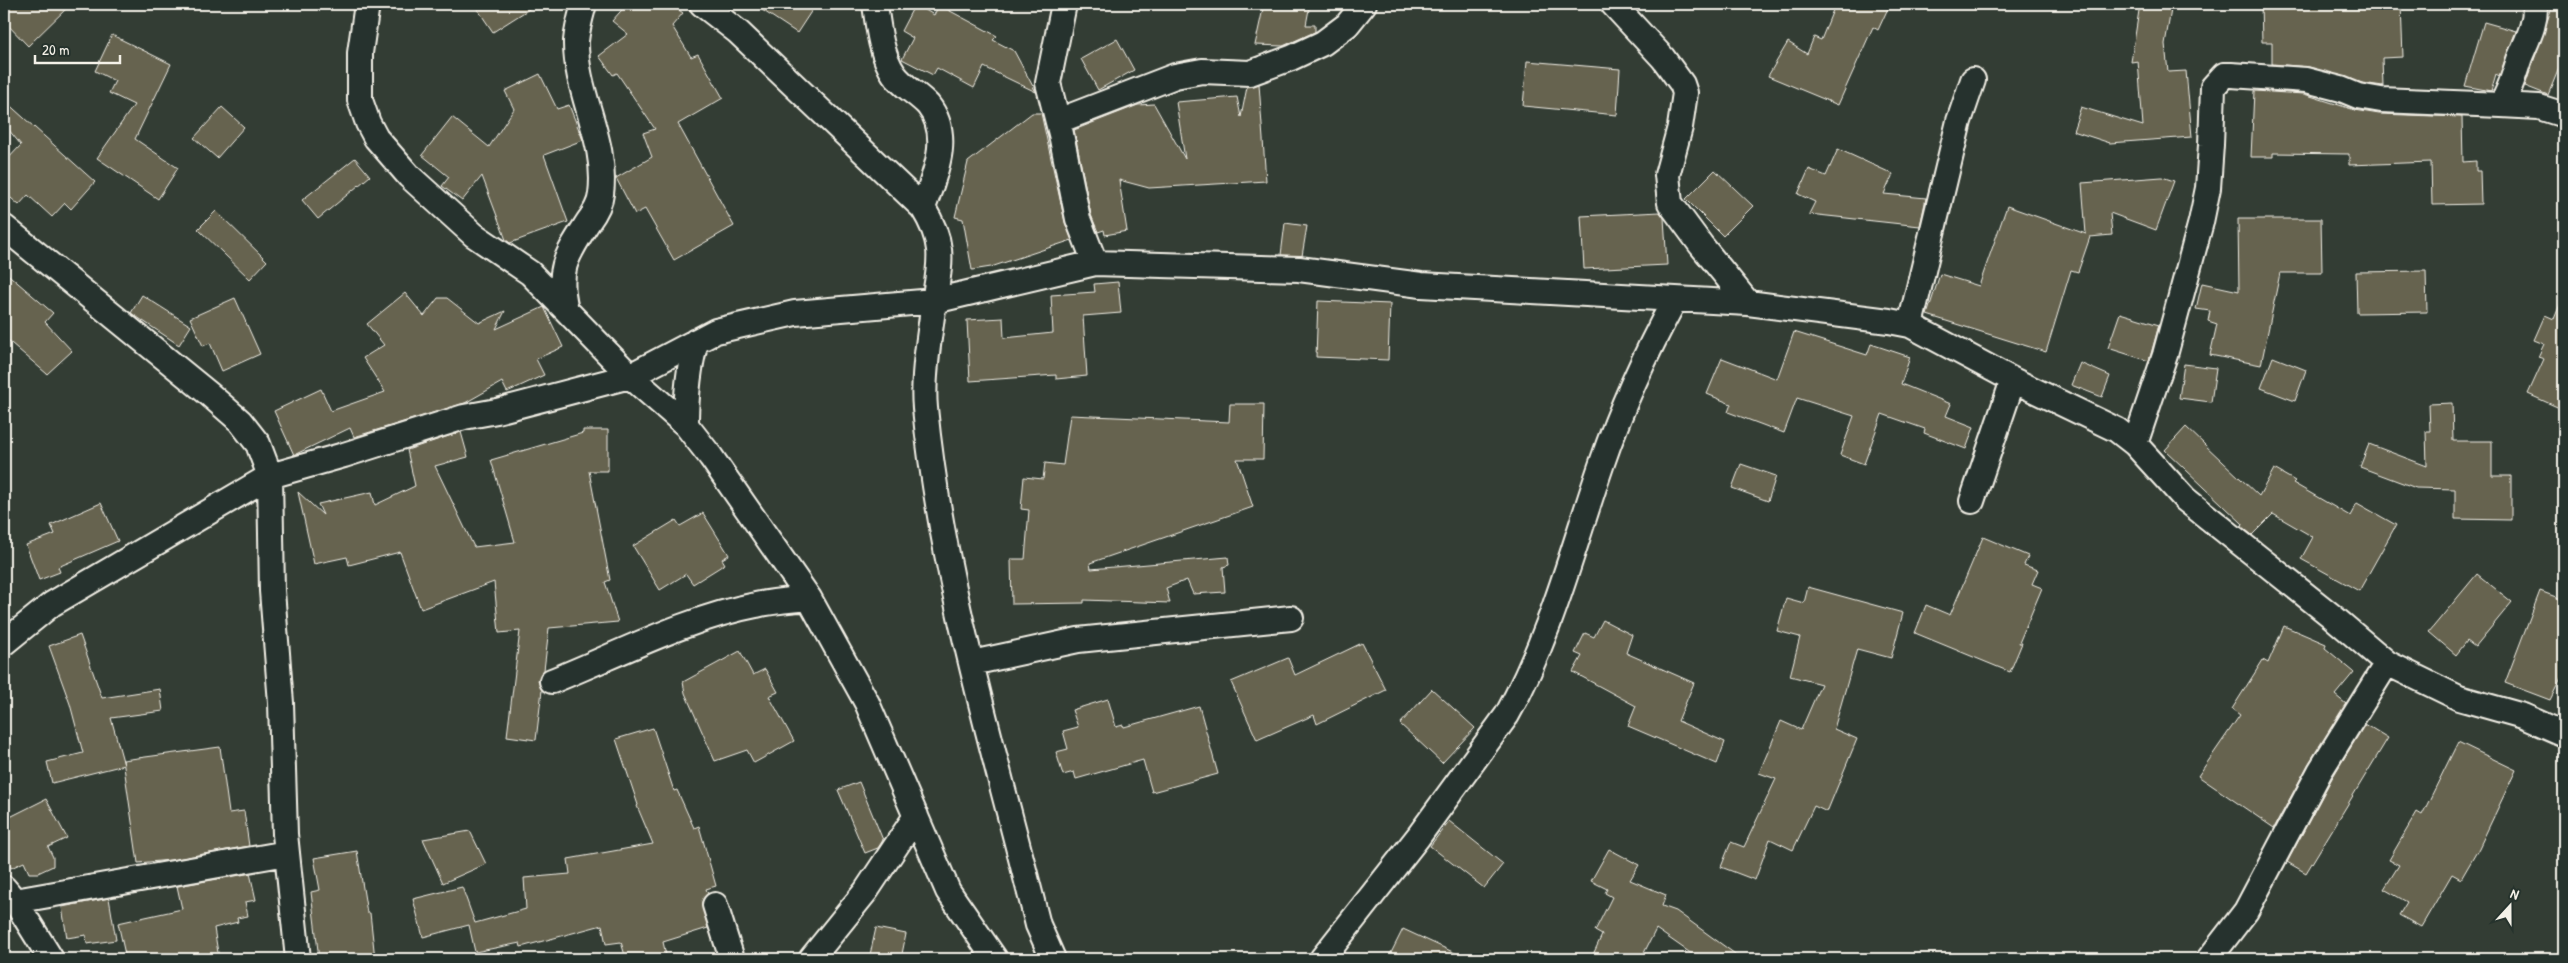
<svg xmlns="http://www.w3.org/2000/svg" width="2568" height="963" font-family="'Patrick Hand',sans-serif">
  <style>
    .building { fill: #666350; stroke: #f4f1e8 }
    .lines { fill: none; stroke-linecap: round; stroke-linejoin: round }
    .street-casing { stroke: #f4f1e8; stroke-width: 28 }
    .street { stroke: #26332d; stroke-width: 24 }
  </style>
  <rect width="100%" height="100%" fill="#333d34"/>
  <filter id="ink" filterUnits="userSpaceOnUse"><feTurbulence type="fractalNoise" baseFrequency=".02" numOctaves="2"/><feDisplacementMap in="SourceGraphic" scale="10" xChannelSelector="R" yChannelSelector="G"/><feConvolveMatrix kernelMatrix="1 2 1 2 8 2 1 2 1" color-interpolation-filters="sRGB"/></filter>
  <g filter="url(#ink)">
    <path class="building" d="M 4,4 L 71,4 L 28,46 L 4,21 Z
      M 474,4 L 537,4 L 493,32 Z
      M 627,4 L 671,4 L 683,13 L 672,26 L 691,57 L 698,54 L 723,98 L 678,124 L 734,226 L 674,260 L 645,209 L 635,214 L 616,178 L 652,157 L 643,133 L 655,129 L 617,73 L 613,75 L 599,56 L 628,34 L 612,21 Z
      M 753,4 L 816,4 L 797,33 Z
      M 915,4 L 934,15 L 939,5 L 997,36 L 993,40 L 1014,51 L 1036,92 L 984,67 L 974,88 L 937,68 L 933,75 L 902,59 L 913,38 L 901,31 Z
      M 1264,4 L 1310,4 L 1306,25 L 1315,25 L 1315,32 L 1283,46 L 1255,45 Z
      M 1818,4 L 1890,4 L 1878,30 L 1873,27 L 1838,105 L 1768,76 L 1788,42 L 1807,54 L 1814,37 L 1821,40 L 1833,10 Z
      M 2140,4 L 2172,4 L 2165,44 L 2168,72 L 2186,71 L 2192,137 L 2110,143 L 2073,131 L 2081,107 L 2143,126 L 2138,61 L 2131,62 Z
      M 2261,4 L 2401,4 L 2403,57 L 2382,58 L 2383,86 L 2362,83 L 2309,67 L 2272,64 L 2272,42 L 2262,42 Z
      M 2553,4 L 2564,4 L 2564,56 L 2548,95 L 2525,86 Z
      M 2484,22 L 2516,31 L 2499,76 L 2496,74 L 2491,91 L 2465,86 Z
      M 112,35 L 171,64 L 135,139 L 178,168 L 158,199 L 97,158 L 134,105 L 109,93 L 115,81 L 95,71 Z
      M 1117,39 L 1134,70 L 1098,90 L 1081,59 Z
      M 1527,61 L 1620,69 L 1617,115 L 1523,106 Z
      M 540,74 L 557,109 L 569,105 L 583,140 L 544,155 L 568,222 L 510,243 L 506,240 L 482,176 L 462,201 L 442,186 L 449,177 L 422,155 L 452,117 L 489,147 L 514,109 L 505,91 Z
      M 1259,84 L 1266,181 L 1149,188 L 1119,180 L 1127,231 L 1105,235 L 1104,230 L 1098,232 L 1091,215 L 1074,130 L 1138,105 L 1154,104 L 1185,159 L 1176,102 L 1237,97 L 1241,117 L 1247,87 Z
      M 2254,91 L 2304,94 L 2355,110 L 2379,114 L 2462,117 L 2463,162 L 2476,161 L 2476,171 L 2480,171 L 2481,204 L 2432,205 L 2431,162 L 2349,165 L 2349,154 L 2273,153 L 2273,157 L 2251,157 Z
      M 4,100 L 95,182 L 71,209 L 65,203 L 52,217 L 28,195 L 19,205 L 4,192 L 4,163 L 21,145 L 4,124 Z
      M 222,107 L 244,127 L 217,158 L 194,138 Z
      M 1032,113 L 1041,113 L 1065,222 L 1072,240 L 991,267 L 972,270 L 963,219 L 955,217 L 968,162 Z
      M 1838,149 L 1893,174 L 1884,194 L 1926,198 L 1920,226 L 1809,214 L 1815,202 L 1798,194 L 1809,169 L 1826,176 Z
      M 355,158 L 370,176 L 318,219 L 302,200 Z
      M 1715,170 L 1753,206 L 1723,236 L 1686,199 Z
      M 2162,177 L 2174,181 L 2156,230 L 2110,213 L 2112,235 L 2090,237 L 2078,272 L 2071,270 L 2046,352 L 1927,315 L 1940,274 L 1979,286 L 2007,206 L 2086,234 L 2082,183 Z
      M 216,211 L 267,261 L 250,279 L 198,229 Z
      M 1660,212 L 1664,218 L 1667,265 L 1584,269 L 1581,216 Z
      M 2238,219 L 2321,219 L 2322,273 L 2280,273 L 2261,365 L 2210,355 L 2217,324 L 2208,321 L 2210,311 L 2196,309 L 2202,283 L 2239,291 Z
      M 1285,223 L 1307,226 L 1302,256 L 1281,255 Z
      M 4,271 L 53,313 L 45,322 L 72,351 L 47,374 L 4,337 Z
      M 2426,271 L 2427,312 L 2357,313 L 2356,272 Z
      M 1118,282 L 1121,313 L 1083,316 L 1087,376 L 1056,379 L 1056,375 L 970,381 L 967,320 L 1003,318 L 1004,338 L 1053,333 L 1051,295 L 1095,292 L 1094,284 Z
      M 405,293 L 424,316 L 438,298 L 447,298 L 479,323 L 505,311 L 496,329 L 544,307 L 563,347 L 536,359 L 544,375 L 507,392 L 502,382 L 465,403 L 354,437 L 350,428 L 294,455 L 274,411 L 321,389 L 331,411 L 385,392 L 363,358 L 384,345 L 367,324 Z
      M 142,295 L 191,326 L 179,345 L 131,313 Z
      M 2564,295 L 2564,410 L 2528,394 L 2544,359 L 2538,357 L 2544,344 L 2534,340 L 2545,315 L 2554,319 Z
      M 235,298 L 260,354 L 222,371 L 210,343 L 203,346 L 190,318 Z
      M 1318,301 L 1390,304 L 1388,360 L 1316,357 Z
      M 2120,313 L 2159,325 L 2149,361 L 2108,348 Z
      M 1794,332 L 1867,355 L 1871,344 L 1910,357 L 1901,384 L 1951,404 L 1946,416 L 1974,427 L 1966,449 L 1924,433 L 1925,429 L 1882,414 L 1864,464 L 1840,455 L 1854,416 L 1797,398 L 1784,433 L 1728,412 L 1731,404 L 1707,394 L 1722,358 L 1777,379 Z
      M 2273,357 L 2306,370 L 2295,401 L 2261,388 Z
      M 2080,363 L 2110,376 L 2102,397 L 2071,385 Z
      M 2184,364 L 2216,368 L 2211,402 L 2179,398 Z
      M 2452,403 L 2453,441 L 2492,441 L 2492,476 L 2511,476 L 2511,520 L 2455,519 L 2455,489 L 2416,488 L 2360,467 L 2369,444 L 2427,466 L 2426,431 L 2430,431 L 2429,404 Z
      M 1230,404 L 1264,404 L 1263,459 L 1237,459 L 1253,507 L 1090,563 L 1091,569 L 1228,557 L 1229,565 L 1223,567 L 1225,592 L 1193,594 L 1187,580 L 1166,588 L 1170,603 L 1084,600 L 1084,603 L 1012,604 L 1011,559 L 1025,559 L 1029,510 L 1021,509 L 1024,477 L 1043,479 L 1045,463 L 1063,465 L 1070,415 L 1229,422 Z
      M 2186,427 L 2259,496 L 2274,469 L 2295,481 L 2293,483 L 2350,516 L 2357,503 L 2396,525 L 2359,591 L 2301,559 L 2313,537 L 2273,514 L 2252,535 L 2242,527 L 2243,524 L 2165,450 Z
      M 583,430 L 608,430 L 608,471 L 589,471 L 610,580 L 605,582 L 618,622 L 549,628 L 544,670 L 538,680 L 542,690 L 536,740 L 507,736 L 520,631 L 499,633 L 494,582 L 421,609 L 400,552 L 349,565 L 347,557 L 314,564 L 298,492 L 323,515 L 318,504 L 372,492 L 375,505 L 415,486 L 407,450 L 461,432 L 468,457 L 435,466 L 474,547 L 515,542 L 491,460 L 583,433 Z
      M 1741,464 L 1776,476 L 1768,501 L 1732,488 Z
      M 101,503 L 118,541 L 58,567 L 60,572 L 39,580 L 26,545 L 55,534 L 51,525 Z
      M 703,513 L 729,555 L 722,559 L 725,564 L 693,584 L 686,574 L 660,590 L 633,546 L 676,520 L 680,526 Z
      M 1983,537 L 2028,556 L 2024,565 L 2038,570 L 2032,584 L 2042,588 L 2019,643 L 2022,643 L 2010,672 L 1915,633 L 1926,605 L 1950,615 Z
      M 2477,574 L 2512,602 L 2475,647 L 2467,641 L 2456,655 L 2429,632 Z
      M 1808,587 L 1903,613 L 1891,658 L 1857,649 L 1834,729 L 1857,739 L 1827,812 L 1814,806 L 1793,850 L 1770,839 L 1755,880 L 1721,867 L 1731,842 L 1744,847 L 1776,779 L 1759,773 L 1781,721 L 1801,730 L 1821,684 L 1790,676 L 1800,637 L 1777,631 L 1786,598 L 1804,603 Z
      M 2540,591 L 2564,600 L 2564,672 L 2550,700 L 2505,683 Z
      M 1603,620 L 1632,635 L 1626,653 L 1694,683 L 1678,721 L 1725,742 L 1717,764 L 1628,726 L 1636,706 L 1573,672 L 1582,656 L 1575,653 L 1585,633 L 1594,637 Z
      M 2284,626 L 2326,644 L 2325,648 L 2354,672 L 2335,695 L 2346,704 L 2308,765 L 2274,828 L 2198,776 L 2240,715 L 2232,709 L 2263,660 L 2268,663 Z
      M 80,635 L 102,698 L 160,689 L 163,711 L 111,718 L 124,765 L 52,783 L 47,762 L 83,753 L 70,704 L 49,646 Z
      M 1362,643 L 1386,690 L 1317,724 L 1314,715 L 1257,740 L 1231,682 L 1288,658 L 1295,675 Z
      M 740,651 L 753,675 L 765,669 L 778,692 L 769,696 L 794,741 L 754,763 L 747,750 L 715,761 L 685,693 L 683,682 Z
      M 1432,689 L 1475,728 L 1442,763 L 1400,724 Z
      M 1108,699 L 1116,727 L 1123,725 L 1124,727 L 1199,706 L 1218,774 L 1152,792 L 1143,760 L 1076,779 L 1074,772 L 1063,775 L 1056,752 L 1068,749 L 1063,731 L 1078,727 L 1072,710 Z
      M 2365,724 L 2388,738 L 2306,873 L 2287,862 L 2332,778 Z
      M 653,728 L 674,791 L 677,790 L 694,828 L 699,826 L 716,886 L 706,889 L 708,894 L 702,902 L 708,928 L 663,942 L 667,959 L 626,959 L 621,942 L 606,944 L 602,925 L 521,947 L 520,943 L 475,952 L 469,925 L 423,937 L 413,899 L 462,887 L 475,923 L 526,909 L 524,878 L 570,874 L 568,859 L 653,844 L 637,806 L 638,805 L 616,739 Z
      M 2458,742 L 2516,770 L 2479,848 L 2461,879 L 2452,874 L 2421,927 L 2399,915 L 2407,902 L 2384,889 L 2399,865 L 2389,860 L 2417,812 L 2422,815 Z
      M 220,747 L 229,813 L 244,811 L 249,846 L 171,860 L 138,863 L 123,760 Z
      M 859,782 L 883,840 L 878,848 L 865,853 L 838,790 Z
      M 46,799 L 67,838 L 48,847 L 53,857 L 53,866 L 38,873 L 29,873 L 24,862 L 11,868 L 4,855 L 4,820 Z
      M 1449,821 L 1503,864 L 1484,888 L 1430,846 Z
      M 470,831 L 486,864 L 443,883 L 423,839 Z
      M 1609,849 L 1639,865 L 1630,880 L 1666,895 L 1662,906 L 1676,911 L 1742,959 L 1699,959 L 1656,929 L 1641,959 L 1591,959 L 1602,935 L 1595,931 L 1612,897 L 1605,893 L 1607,889 L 1591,881 Z
      M 357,851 L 367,913 L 370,913 L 375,959 L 319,959 L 311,892 L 320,890 L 314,858 Z
      M 250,873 L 256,900 L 245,902 L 248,916 L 237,918 L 238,922 L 214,928 L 219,959 L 126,959 L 118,923 L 182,909 L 177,886 Z
      M 109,898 L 116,940 L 87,944 L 86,935 L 67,938 L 62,907 Z
      M 876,928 L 906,934 L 901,959 L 869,959 Z
      M 1403,929 L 1468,959 L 1388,959 Z"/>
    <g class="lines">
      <defs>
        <path id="street" d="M 367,4 L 360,53 L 360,100 L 368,123 L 376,138 L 409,176 L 474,235 L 530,273 L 630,376 L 686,425 L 711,457 L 809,598 L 867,703 L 948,891 L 995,959
          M 702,4 L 738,32 L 923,208 C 946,245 940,263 934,302 C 930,333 922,377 925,408 C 942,581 996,756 1038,925 L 1053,959
          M 875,4 C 878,26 881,55 894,74 C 902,86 918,94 928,105 C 953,136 934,176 923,208
          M 1064,4 L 1048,83 L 1061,134 L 1078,219 L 1095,263
          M 1613,4 L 1663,58 L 1682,84 L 1685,93 L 1680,127 L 1667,175 L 1670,203 L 1701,245 L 1748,303
          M 2501,105 L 2539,107 L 2564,115
          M 1058,121 L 1175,76 L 1202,71 L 1250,73 L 1291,58 L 1323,43 L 1347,25 L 1364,4
          M 4,227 L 209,394 L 240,421 L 258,444 L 270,476 L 272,591 L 281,703 L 285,834 L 298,959
          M 566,310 C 556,269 567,255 588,222 C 594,214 600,205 601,194 C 608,141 575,93 576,41 C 577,29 581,15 584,4
          M 1910,325 L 1959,121 L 1973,80
          M 686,425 C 686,395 688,370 696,341
          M 2135,444 L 2165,355 L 2201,222 L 2208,188 L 2211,145 L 2213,87 L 2224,75 L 2231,75 L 2306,80 L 2341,89 L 2358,96 L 2381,100 L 2501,105 C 2511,89 2514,74 2520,57 C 2528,38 2536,24 2535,4
          M 1972,501 L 2013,380
          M 4,643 L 52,604 L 270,476 L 344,455 L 464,417 L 497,411 L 630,376 L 716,331 L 795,313 L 934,301 L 1095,263 L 1299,269 L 1421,285 L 1748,303 L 1889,321 L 1910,325 L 2013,380 L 2117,430 L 2135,444 L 2185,499 L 2333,617 L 2387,663 L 2459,698 L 2523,716 L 2564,734
          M 972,663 L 1078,640 L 1291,618
          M 552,681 C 617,655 687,618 756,605 C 773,601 791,600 809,598
          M 4,888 L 15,901 L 51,959
          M 15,901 L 287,853
          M 715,905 L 732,959
          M 811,959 L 866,891 L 916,816
          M 1322,959 L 1418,837 L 1507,715 C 1551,636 1573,547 1602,463 C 1621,407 1647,351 1675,299
          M 2209,959 L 2246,911 L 2320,771 L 2387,663"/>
      </defs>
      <use href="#street" class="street-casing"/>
      <use href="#street" class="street"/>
    </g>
  </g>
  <rect width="2568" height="963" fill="none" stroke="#26332d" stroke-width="20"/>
  <rect x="10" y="10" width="2548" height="943" fill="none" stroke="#f4f1e8" stroke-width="2" filter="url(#ink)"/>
  <g transform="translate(2510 906) rotate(21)" stroke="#26332d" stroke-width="4" paint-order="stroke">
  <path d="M0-4L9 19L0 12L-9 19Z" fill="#f4f1e8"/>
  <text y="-8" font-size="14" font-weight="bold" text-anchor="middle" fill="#f4f1e8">N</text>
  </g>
  <path d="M35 55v8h85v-8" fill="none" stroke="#f4f1e8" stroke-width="2.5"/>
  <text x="42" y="55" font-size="15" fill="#f4f1e8" stroke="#26332d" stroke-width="4" paint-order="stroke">20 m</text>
</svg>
